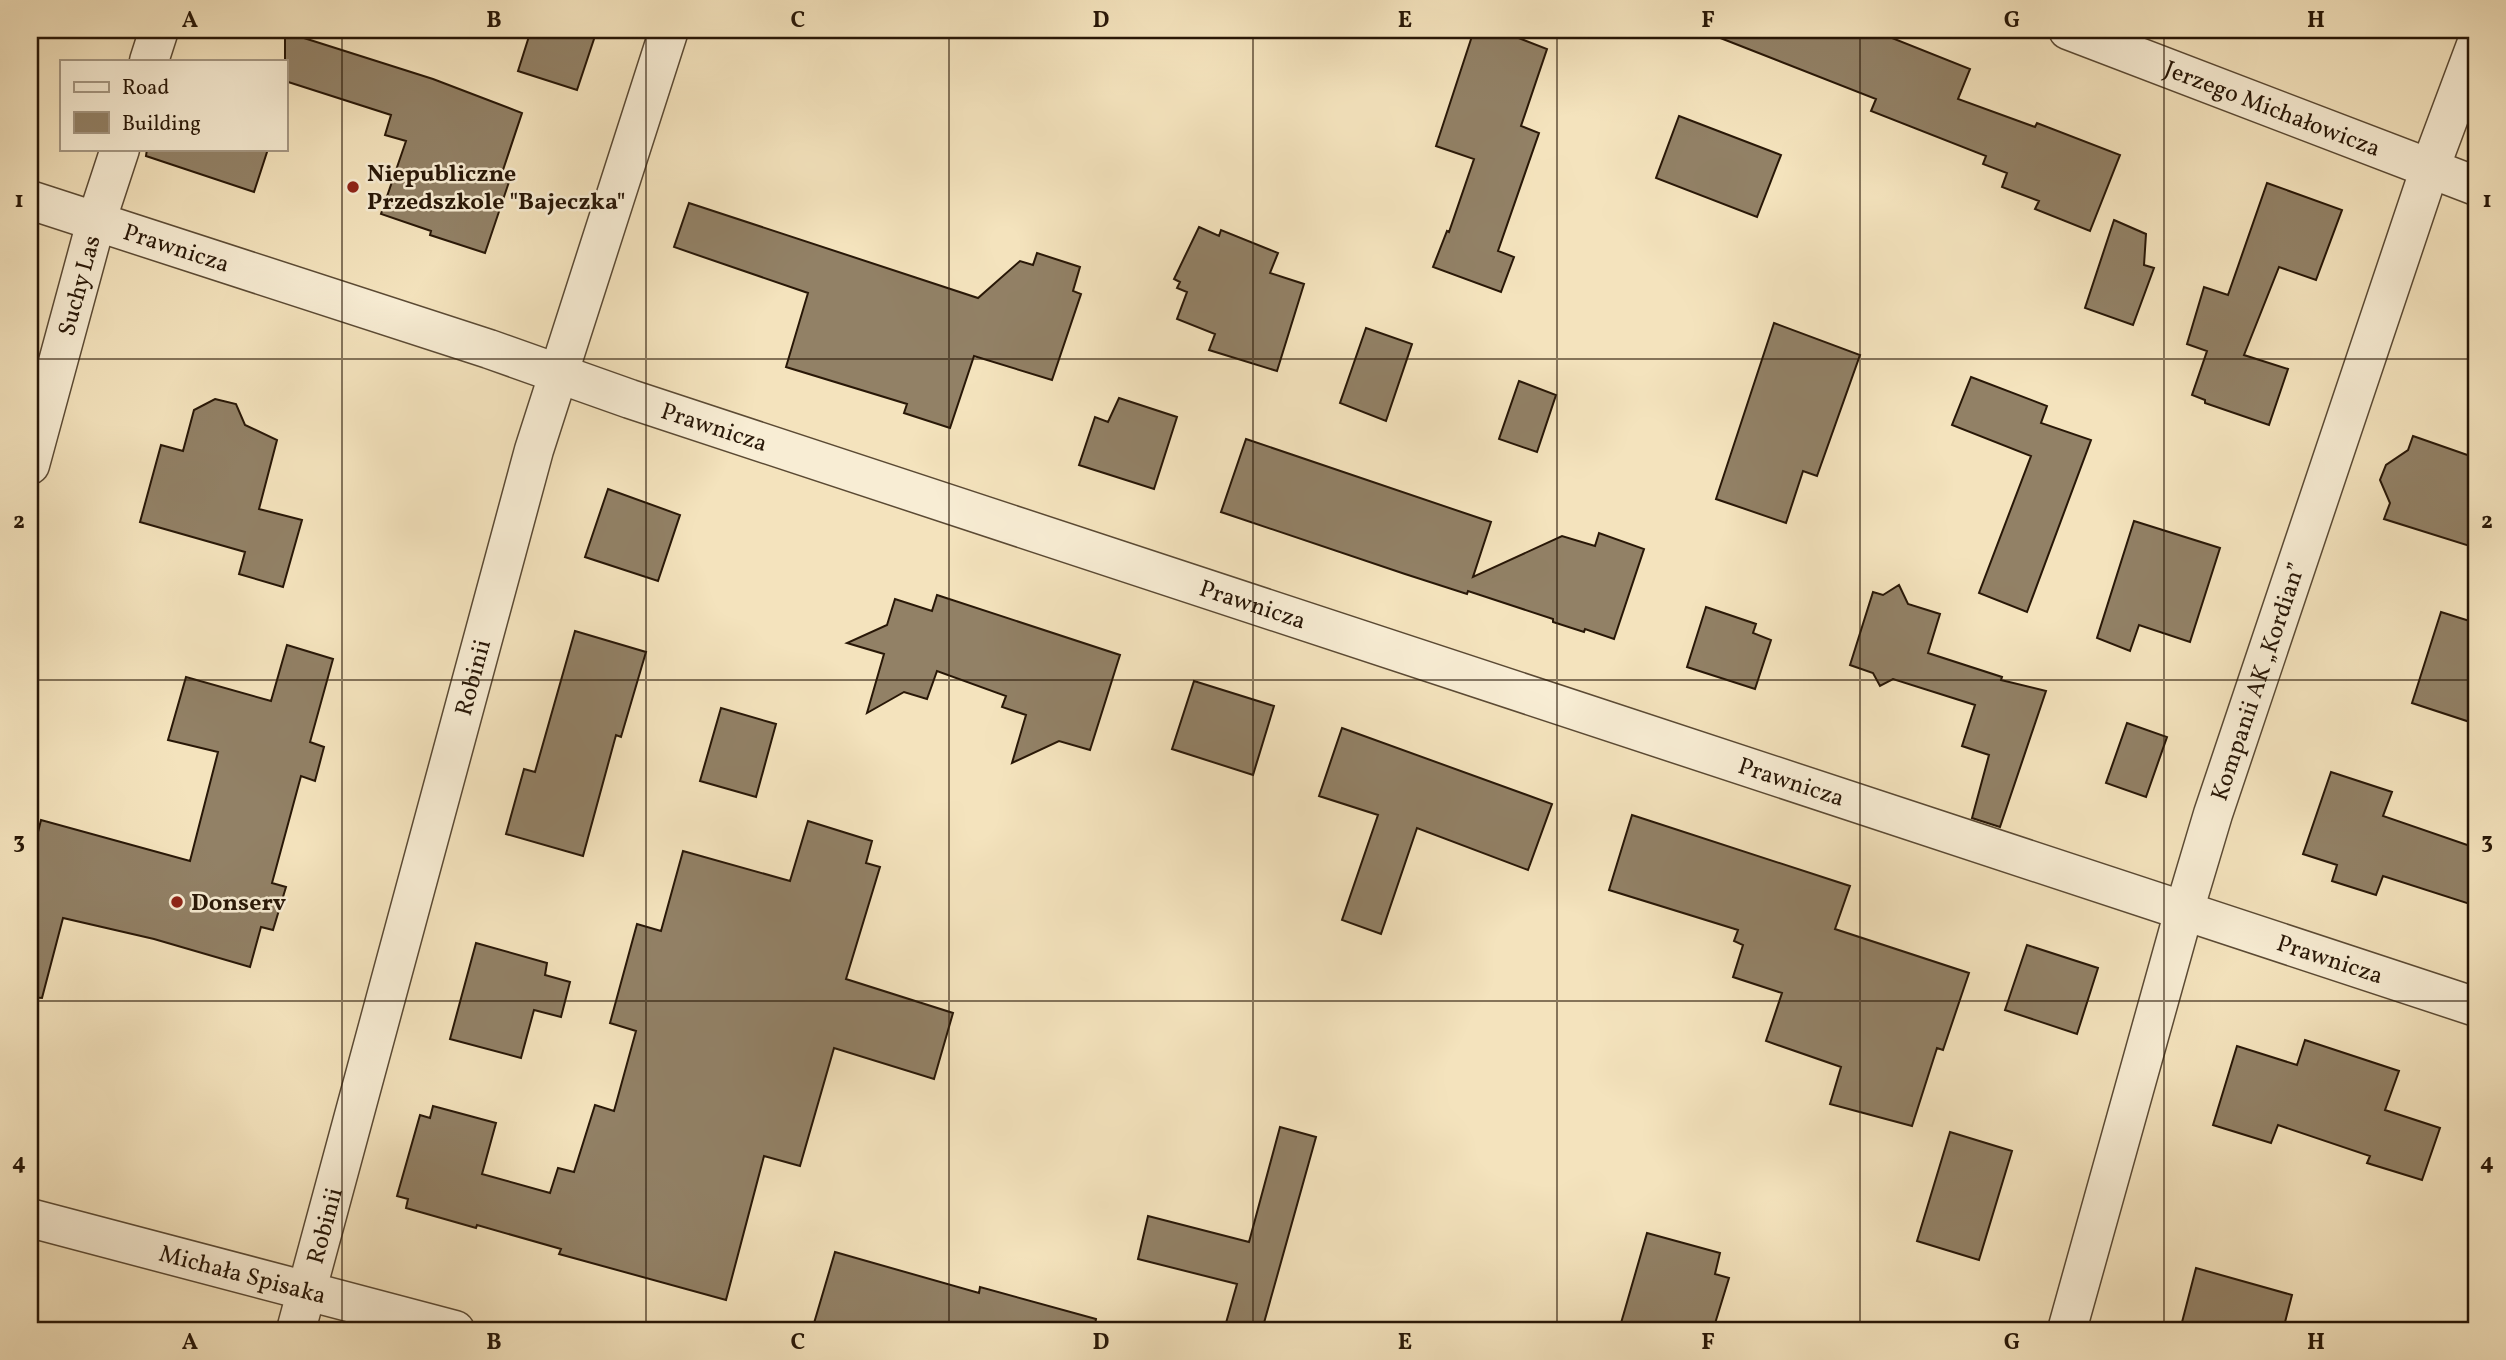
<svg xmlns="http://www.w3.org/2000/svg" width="2506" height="1360" font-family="Vollkorn,serif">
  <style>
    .building { fill: #928166; stroke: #281707; stroke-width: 2 }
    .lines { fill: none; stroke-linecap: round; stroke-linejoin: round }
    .minor-casing { stroke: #5b4a34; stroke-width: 41 }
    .tertiary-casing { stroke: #5b4a34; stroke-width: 41 }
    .minor { stroke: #f8edd4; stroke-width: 38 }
    .tertiary { stroke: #f8edd4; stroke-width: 38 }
    .grid { fill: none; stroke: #281707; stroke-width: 2; stroke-opacity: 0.55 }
    .poi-dot { fill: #8f2418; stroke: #f8edd4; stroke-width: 2.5 }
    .labels { text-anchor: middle; stroke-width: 5; stroke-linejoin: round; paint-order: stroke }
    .street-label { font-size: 24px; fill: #281707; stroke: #f8edd4 }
    .poi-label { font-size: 24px; font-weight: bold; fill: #281707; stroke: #f8edd4; text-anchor: start }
    .neatline { fill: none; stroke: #281707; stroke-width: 2.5 }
    .grid-label { font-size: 23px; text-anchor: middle; font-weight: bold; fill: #281707 }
  </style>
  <rect width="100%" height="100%" fill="#f4e3bd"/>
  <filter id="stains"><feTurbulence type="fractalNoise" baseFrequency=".00286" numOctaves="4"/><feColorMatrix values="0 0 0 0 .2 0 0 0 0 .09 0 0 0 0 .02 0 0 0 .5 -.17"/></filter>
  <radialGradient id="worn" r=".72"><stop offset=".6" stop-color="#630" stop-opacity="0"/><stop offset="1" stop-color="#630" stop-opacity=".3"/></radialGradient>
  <path class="building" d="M 531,30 L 597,30 L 577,90 L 518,71 Z
    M 1474,30 L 1498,30 L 1547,49 L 1521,126 L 1539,133 L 1498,251 L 1514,257 L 1501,292 L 1433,267 L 1447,231 L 1449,232 L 1474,159 L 1436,146 Z
    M 1705,30 L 1872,30 L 1970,69 L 1958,99 L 2035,127 L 2037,123 L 2120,155 L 2090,231 L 2035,209 L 2039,201 L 2002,187 L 2007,173 L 1983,164 L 1986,156 L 1871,111 L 1876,99 L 1705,32 Z
    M 285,32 L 433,79 L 522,113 L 501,176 L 510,179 L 485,253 L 430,235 L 431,231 L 381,214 L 406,141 L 385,135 L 391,115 L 285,81 Z
    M 1679,116 L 1781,155 L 1757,217 L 1656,178 Z
    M 147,149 L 268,149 L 254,192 L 146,156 Z
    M 2267,183 L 2342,210 L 2316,280 L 2279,267 L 2244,355 L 2288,369 L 2269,425 L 2205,403 L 2205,400 L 2192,395 L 2207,351 L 2187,344 L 2204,287 L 2228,295 Z
    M 689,203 L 978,298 L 1020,261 L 1033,265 L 1037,253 L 1080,267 L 1073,291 L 1081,294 L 1052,380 L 974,356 L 950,428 L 904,413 L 907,404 L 786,367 L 808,293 L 674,247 Z
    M 2114,220 L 2146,234 L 2144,265 L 2154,268 L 2133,325 L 2085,308 Z
    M 1199,227 L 1219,236 L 1221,230 L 1278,253 L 1270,273 L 1304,284 L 1277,371 L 1209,350 L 1215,334 L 1177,319 L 1187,292 L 1177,288 L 1180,282 L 1174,279 Z
    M 1774,323 L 1860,355 L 1817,476 L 1803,471 L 1786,523 L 1716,499 Z
    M 1366,328 L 1412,344 L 1386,421 L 1340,403 Z
    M 1971,377 L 2047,406 L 2041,423 L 2091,440 L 2027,612 L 1979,593 L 2031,456 L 1952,425 Z
    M 1519,381 L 1556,395 L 1537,452 L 1499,439 Z
    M 1119,398 L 1177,417 L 1154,489 L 1079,465 L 1095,417 L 1108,422 Z
    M 215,399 L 236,404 L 245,425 L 277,440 L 259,509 L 302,520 L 283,587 L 239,574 L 245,552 L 140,522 L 161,445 L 183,451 L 194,410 Z
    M 2413,436 L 2476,458 L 2476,548 L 2384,519 L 2390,503 L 2380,480 L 2386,465 L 2408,450 Z
    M 1246,439 L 1491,522 L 1473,577 L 1562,536 L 1595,546 L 1599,533 L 1644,549 L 1614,639 L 1585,629 L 1584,632 L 1553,622 L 1553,619 L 1468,591 L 1467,594 L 1405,574 L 1221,512 Z
    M 608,489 L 680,515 L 658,581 L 585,557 Z
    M 2134,521 L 2220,548 L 2190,642 L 2139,625 L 2130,651 L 2097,638 Z
    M 1899,585 L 1908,604 L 1940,614 L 1928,653 L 2002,677 L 2001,680 L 2046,691 L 2000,827 L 1972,818 L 1989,755 L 1962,746 L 1975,705 L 1893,679 L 1880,686 L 1873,673 L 1850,665 L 1873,592 L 1883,595 Z
    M 937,595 L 1120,655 L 1090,750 L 1059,741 L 1012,763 L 1026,715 L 1002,707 L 1006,696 L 937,671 L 927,699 L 904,692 L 867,713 L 884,654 L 847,643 L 887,625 L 895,599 L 932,611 Z
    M 1706,607 L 1756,624 L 1753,633 L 1771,640 L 1755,689 L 1687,667 Z
    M 2441,612 L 2476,623 L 2476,724 L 2412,703 Z
    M 575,631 L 646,652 L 621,737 L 616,735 L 583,856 L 506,834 L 524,769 L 535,772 Z
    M 287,645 L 333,659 L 310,742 L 324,747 L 315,781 L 301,776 L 272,883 L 286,887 L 273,930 L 261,927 L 250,967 L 154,939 L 63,918 L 42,998 L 30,997 L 30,864 L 41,820 L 190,861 L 218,752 L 168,740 L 186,677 L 271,701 Z
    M 1194,681 L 1274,706 L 1253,775 L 1172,749 Z
    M 721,708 L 776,724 L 756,797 L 700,781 Z
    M 2127,723 L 2167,737 L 2146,797 L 2106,783 Z
    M 1342,728 L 1552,804 L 1528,870 L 1417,828 L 1381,934 L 1342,920 L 1378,815 L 1319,796 Z
    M 2331,772 L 2392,792 L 2383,816 L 2476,848 L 2476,906 L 2383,876 L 2376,895 L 2332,881 L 2337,865 L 2303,854 Z
    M 1632,815 L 1850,886 L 1835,929 L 1969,973 L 1943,1050 L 1937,1048 L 1912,1126 L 1830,1104 L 1841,1067 L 1766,1041 L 1782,993 L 1733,977 L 1743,945 L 1734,941 L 1738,930 L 1609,890 Z
    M 808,821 L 872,841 L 866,863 L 880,867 L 846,979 L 953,1013 L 934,1079 L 834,1048 L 800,1166 L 764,1156 L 726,1300 L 559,1254 L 561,1249 L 477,1225 L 476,1228 L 406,1208 L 408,1199 L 397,1196 L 420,1115 L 430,1118 L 433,1106 L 496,1123 L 482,1174 L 550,1193 L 558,1168 L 574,1172 L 595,1105 L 614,1111 L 636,1031 L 610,1023 L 637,924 L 661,931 L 683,851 L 790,881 Z
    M 476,943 L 547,963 L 545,975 L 570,982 L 561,1017 L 534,1010 L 521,1058 L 450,1039 Z
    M 2027,945 L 2098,968 L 2077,1034 L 2005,1010 Z
    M 2305,1040 L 2399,1071 L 2385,1110 L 2440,1128 L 2422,1180 L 2367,1163 L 2370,1156 L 2278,1125 L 2271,1143 L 2213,1125 L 2237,1046 L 2297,1065 Z
    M 1280,1127 L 1316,1137 L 1262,1330 L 1224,1330 L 1237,1284 L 1138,1259 L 1148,1216 L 1249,1242 Z
    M 1950,1132 L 2012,1151 L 1979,1260 L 1917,1241 Z
    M 1647,1233 L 1720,1253 L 1715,1274 L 1729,1278 L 1713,1330 L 1619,1330 Z
    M 835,1252 L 979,1293 L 980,1287 L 1096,1319 L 1094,1330 L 812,1330 Z
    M 2196,1268 L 2292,1295 L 2283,1330 L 2180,1330 Z"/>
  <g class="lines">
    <defs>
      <g id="minor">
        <path id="s1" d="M 2068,30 L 2476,186"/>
        <path d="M 149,61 L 159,30"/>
        <path id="s2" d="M 30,200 L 489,349 L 630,399 L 2476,1007"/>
        <path id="s3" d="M 30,465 L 96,222 L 120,149"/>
        <path id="s4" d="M 296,1330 L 534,450 L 669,30"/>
      </g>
      <g id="tertiary">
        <path id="s5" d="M 30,1218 L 455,1330"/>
        <path id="s6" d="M 2067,1330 L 2184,911 L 2213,814 L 2430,168 L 2476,45"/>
      </g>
    </defs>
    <use href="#minor" class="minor-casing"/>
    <use href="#tertiary" class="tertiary-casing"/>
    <use href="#minor" class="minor"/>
    <use href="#tertiary" class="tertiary"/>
  </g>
  <path class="grid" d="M 342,30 L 342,1330M 646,30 L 646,1330M 949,30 L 949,1330M 1253,30 L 1253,1330M 1557,30 L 1557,1330M 1860,30 L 1860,1330M 2164,30 L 2164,1330M 30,359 L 2476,359M 30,680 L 2476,680M 30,1001 L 2476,1001"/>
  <g class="poi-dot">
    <circle cx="353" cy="187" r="7"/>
    <circle cx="177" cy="902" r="7"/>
  </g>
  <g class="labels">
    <g class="street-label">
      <text dy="8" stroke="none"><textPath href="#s1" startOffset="219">Jerzego Michałowicza</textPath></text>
      <text dy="8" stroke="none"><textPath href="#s2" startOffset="154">Prawnicza</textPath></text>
      <text dy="8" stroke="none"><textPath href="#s3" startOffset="186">Suchy Las</textPath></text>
      <text dy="8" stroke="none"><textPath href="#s2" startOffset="721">Prawnicza</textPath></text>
      <text dy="8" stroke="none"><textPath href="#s2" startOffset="1288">Prawnicza</textPath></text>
      <text dy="8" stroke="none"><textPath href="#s4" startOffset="676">Robinii</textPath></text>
      <text dy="8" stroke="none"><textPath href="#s6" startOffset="676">Kompanii AK „Kordian”</textPath></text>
      <text dy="8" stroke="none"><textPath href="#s2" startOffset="1855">Prawnicza</textPath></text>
      <text dy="8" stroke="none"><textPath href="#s2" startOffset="2422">Prawnicza</textPath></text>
      <text dy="8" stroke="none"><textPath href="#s4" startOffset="108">Robinii</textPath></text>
      <text dy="8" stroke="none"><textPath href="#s5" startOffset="220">Michała Spisaka</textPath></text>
    </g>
    <g class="poi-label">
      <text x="367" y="181">Niepubliczne<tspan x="367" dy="28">Przedszkole "Bajeczka"</tspan></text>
      <text x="191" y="910">Donserv</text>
    </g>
  </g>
  <rect width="2506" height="1360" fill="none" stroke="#f4e3bd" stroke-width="77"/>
  <rect x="60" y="60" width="228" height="91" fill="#f8edd4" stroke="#a59782" stroke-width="2"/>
  <rect x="74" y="82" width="35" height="10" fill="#f8edd4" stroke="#a59782" stroke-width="2"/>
  <text x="122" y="94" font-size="21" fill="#281707">Road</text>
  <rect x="74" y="112" width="35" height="21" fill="#928166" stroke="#a59782" stroke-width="2"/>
  <text x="122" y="130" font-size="21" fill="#281707">Building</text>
  <rect x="38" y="38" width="2430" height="1284" class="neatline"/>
  <g class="grid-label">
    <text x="190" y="27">A</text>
    <text x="494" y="27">B</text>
    <text x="798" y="27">C</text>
    <text x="1101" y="27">D</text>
    <text x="1405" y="27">E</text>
    <text x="1708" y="27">F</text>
    <text x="2012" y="27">G</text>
    <text x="2316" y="27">H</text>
    <text x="19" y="207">1</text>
    <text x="2487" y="207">1</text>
    <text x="19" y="528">2</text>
    <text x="2487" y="528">2</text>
    <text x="19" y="848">3</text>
    <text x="2487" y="848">3</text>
    <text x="19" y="1169">4</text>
    <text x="2487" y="1169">4</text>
    <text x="190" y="1349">A</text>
    <text x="494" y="1349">B</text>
    <text x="798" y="1349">C</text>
    <text x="1101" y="1349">D</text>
    <text x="1405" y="1349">E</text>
    <text x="1708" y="1349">F</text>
    <text x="2012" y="1349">G</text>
    <text x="2316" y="1349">H</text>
  </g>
  <rect width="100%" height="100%" filter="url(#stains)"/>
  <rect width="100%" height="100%" fill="url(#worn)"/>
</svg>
